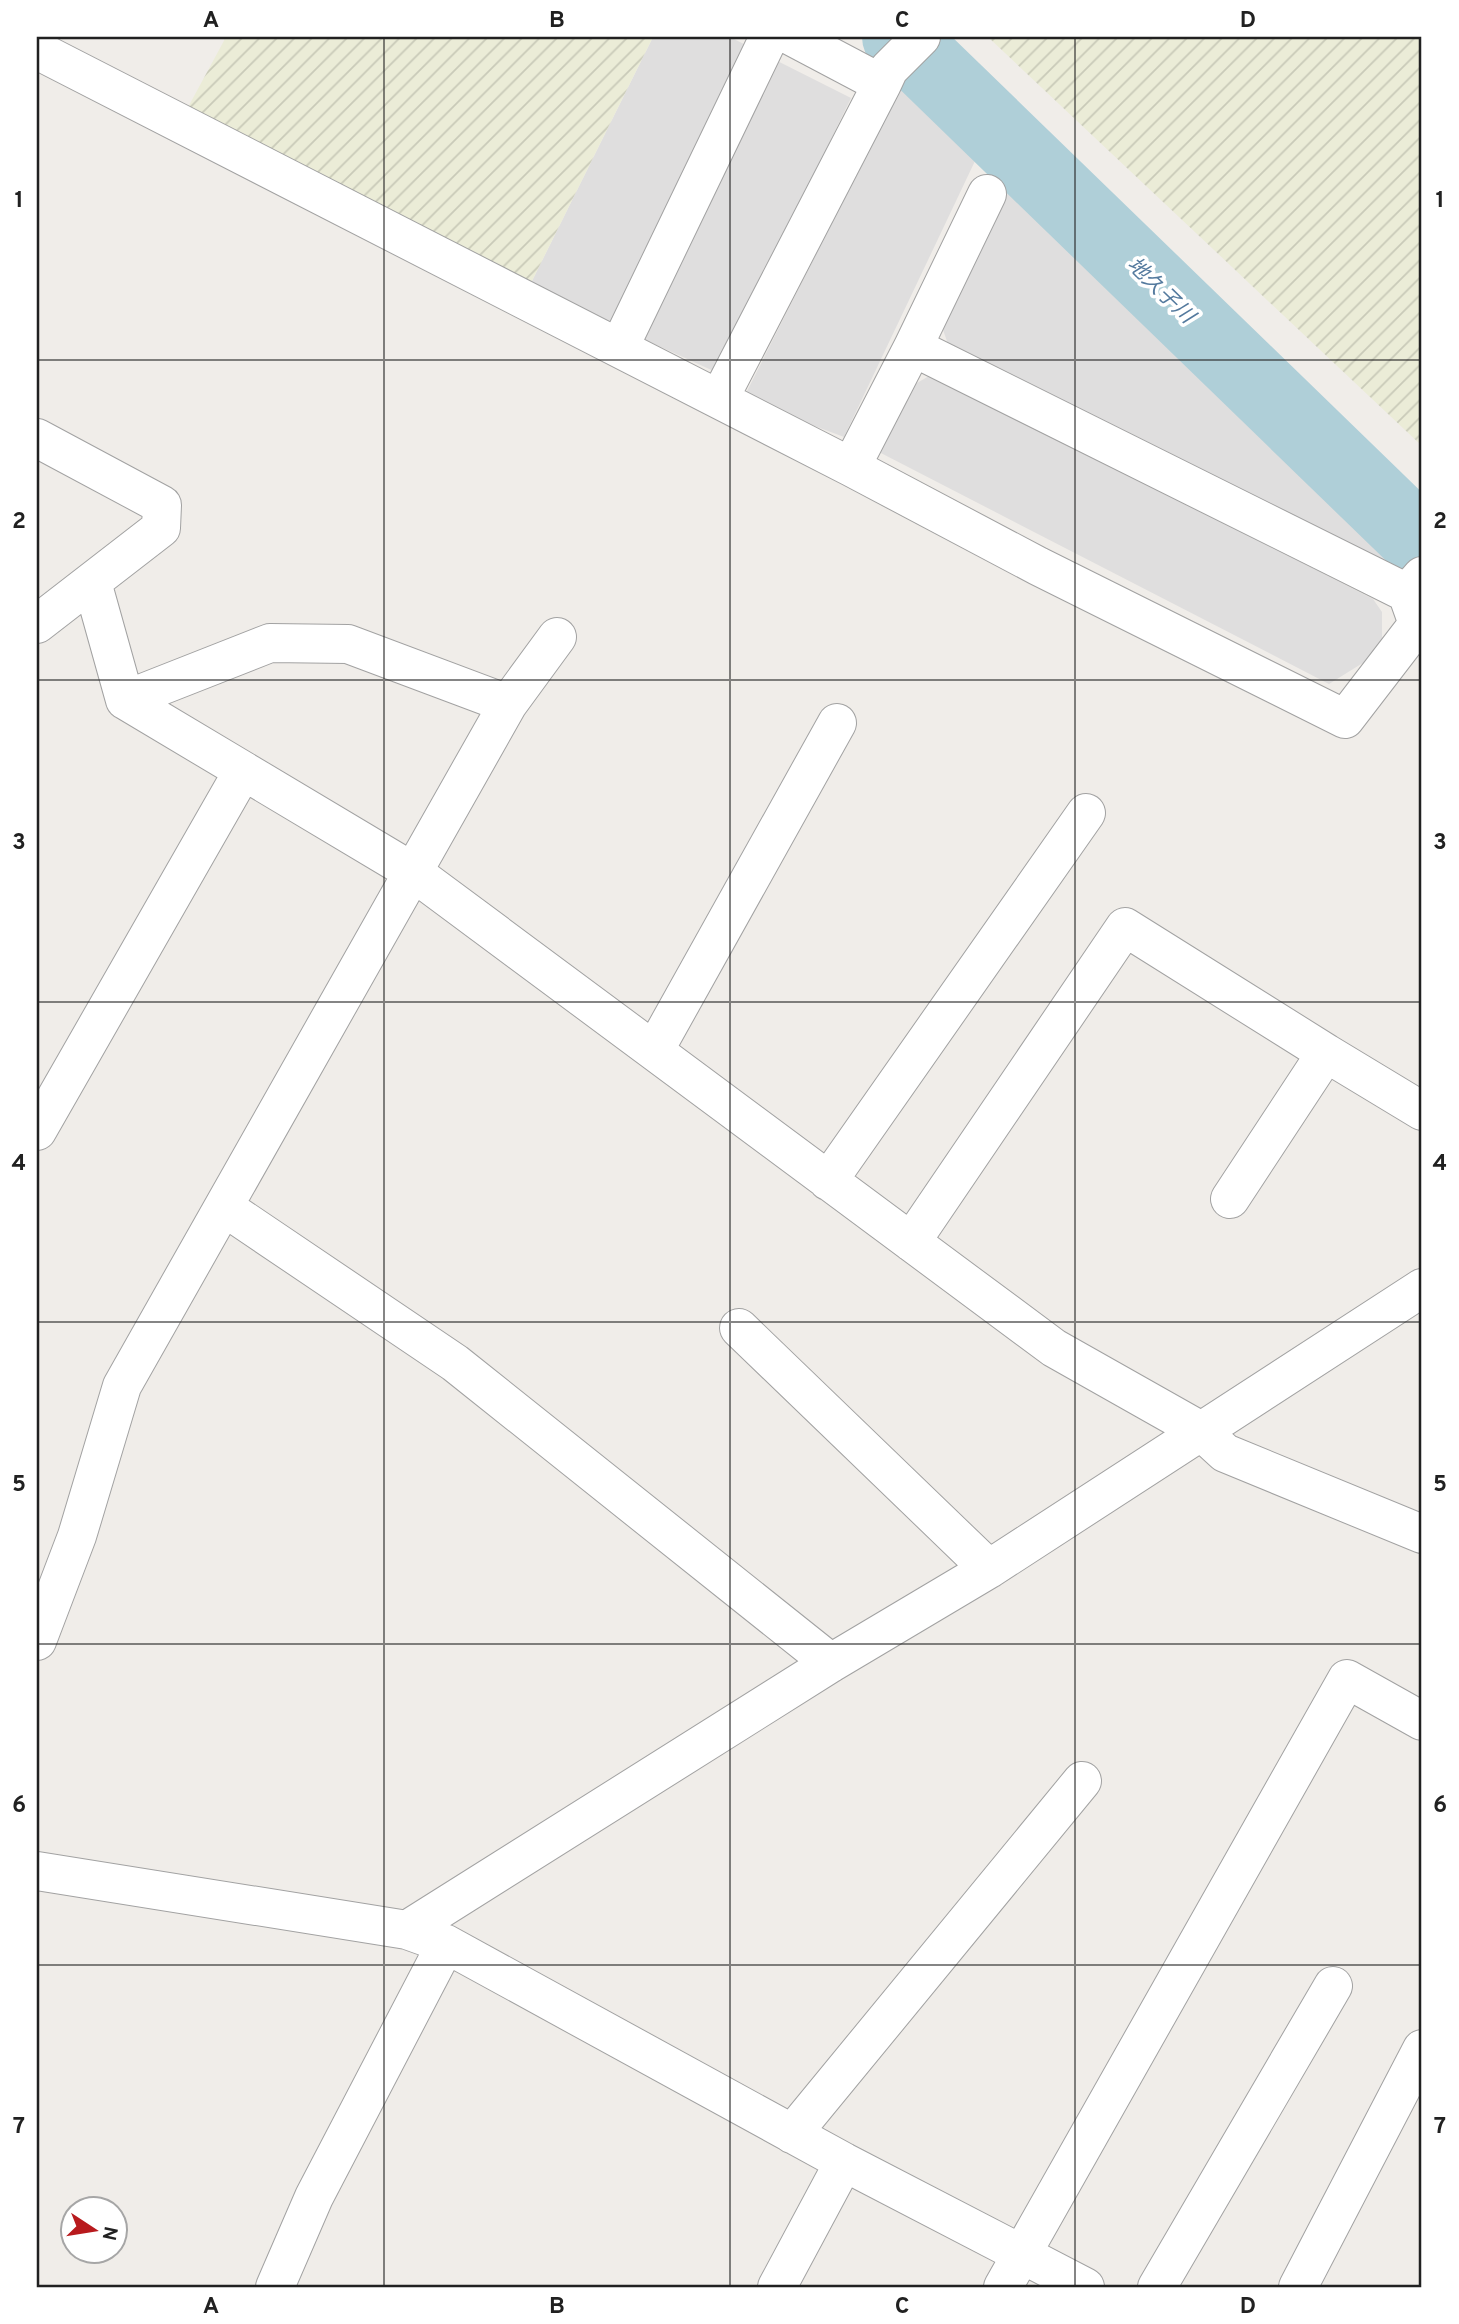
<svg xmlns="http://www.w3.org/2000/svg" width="1459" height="2324" font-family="Overpass,'Noto Sans JP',sans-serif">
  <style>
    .residential { fill: #dfdede }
    .farmland { fill: url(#farmland-furrows) }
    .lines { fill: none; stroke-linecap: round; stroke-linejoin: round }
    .river { stroke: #afcfd8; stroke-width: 74 }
    .minor-casing { stroke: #a2a2a2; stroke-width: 40 }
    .minor { stroke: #fff; stroke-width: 38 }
    .grid { fill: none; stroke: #212121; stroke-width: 2; stroke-opacity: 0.55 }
    .labels { text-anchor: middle; stroke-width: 7; stroke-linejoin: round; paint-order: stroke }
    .water-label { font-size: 21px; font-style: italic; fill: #547a9e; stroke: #fff }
    .neatline { fill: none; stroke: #212121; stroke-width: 2.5 }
    .grid-label { font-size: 23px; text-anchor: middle; font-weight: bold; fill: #212121 }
  </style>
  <defs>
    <pattern id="farmland-furrows" width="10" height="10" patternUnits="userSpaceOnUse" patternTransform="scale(1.75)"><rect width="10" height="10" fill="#ebecd7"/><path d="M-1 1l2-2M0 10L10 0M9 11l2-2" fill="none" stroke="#c9cab8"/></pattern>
  </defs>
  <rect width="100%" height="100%" fill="#f0ede9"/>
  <path class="residential" d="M 653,37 L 730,37 L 851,98 L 718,373 L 529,287 Z
    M 902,84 L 975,161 L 844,437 L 743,399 Z
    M 1008,191 L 1254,415 L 1411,571 L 1410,575 L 951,353 L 940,321 Z
    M 929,376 L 1133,476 L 1373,599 L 1382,612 L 1382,651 L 1329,684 L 877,451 L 898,394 Z"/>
  <path class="farmland" d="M 226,37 L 653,37 L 529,287 L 186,111 Z
    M 988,37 L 1422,37 L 1422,446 Z"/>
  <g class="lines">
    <path class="river" d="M 899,37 L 1422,544"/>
    <defs>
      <path id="minor" d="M 793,37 L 882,84 L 889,69 L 921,37
        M 37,50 L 851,467 L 1038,566 L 1345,719 L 1418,624 L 1407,593 L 1422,576
        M 913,347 L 987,194
        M 619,348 L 769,37
        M 719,399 L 882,84
        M 37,438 L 162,505 L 161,528 L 37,624
        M 851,467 L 913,347 L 1407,593
        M 92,582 L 125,700 L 413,872 L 1054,1348 L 1201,1431 L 1225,1453 L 1422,1534
        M 125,700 L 270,643 L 348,644 L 508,704
        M 654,1051 L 837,723
        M 1326,1053 L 1422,1111
        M 37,1131 L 243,771
        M 828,1181 L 1086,813
        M 224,1207 L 455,1363 L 831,1663
        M 911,1242 L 1125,927 L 1326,1053 L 1230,1199
        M 739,1328 L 989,1569
        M 37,1641 L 77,1536 L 122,1386 L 508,704 L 557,637
        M 37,1871 L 407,1930 L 446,1944 L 844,2162 L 1085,2287
        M 407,1930 L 831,1663 L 989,1569 L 1422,1288
        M 792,2134 L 1082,1781
        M 275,2287 L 314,2197 L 446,1944
        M 777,2287 L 844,2162
        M 1003,2287 L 1347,1679 L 1422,1721
        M 1157,2287 L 1333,1986
        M 1298,2287 L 1422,2049"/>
    </defs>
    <use href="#minor" class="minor-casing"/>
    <use href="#minor" class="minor"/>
  </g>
  <path class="grid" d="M 384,37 L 384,2287M 730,37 L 730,2287M 1075,37 L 1075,2287M 37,360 L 1422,360M 37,680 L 1422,680M 37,1002 L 1422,1002M 37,1322 L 1422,1322M 37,1644 L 1422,1644M 37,1965 L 1422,1965"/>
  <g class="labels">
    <g class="water-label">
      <text transform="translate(1161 290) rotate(44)" y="7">地久子川</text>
    </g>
  </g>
  <rect width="1459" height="2324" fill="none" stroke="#ffffff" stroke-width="77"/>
  <g transform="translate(94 2230) rotate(102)"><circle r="33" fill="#ffffff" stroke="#a6a6a6" stroke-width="2"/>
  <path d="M0-5L12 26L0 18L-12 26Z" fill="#b81a1d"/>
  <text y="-10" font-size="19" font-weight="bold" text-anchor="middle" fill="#212121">N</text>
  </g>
  <rect x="38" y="38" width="1382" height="2248" class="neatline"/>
  <g class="grid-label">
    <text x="211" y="27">A</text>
    <text x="557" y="27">B</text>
    <text x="902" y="27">C</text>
    <text x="1248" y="27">D</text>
    <text x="19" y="207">1</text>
    <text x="1440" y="207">1</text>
    <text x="19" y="528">2</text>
    <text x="1440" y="528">2</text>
    <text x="19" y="849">3</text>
    <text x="1440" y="849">3</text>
    <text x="19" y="1170">4</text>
    <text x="1440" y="1170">4</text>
    <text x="19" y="1491">5</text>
    <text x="1440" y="1491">5</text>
    <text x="19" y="1812">6</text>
    <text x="1440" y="1812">6</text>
    <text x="19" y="2133">7</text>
    <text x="1440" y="2133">7</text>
    <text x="211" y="2313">A</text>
    <text x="557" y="2313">B</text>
    <text x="902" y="2313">C</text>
    <text x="1248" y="2313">D</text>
  </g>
</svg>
